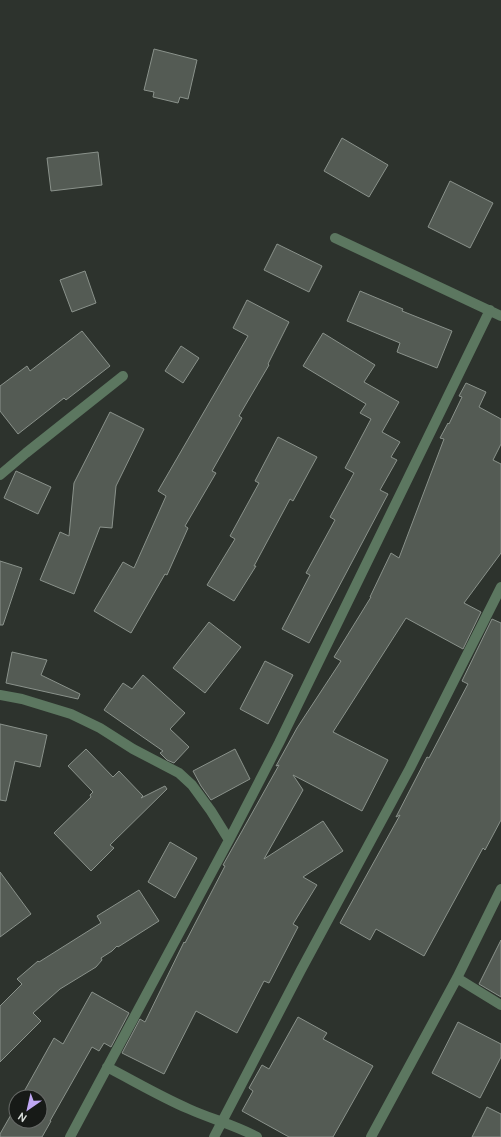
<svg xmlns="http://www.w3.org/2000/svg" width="501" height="1137" font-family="Cabin,sans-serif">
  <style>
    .building { fill: #545b54; stroke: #8a928b }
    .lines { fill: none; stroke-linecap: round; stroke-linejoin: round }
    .minor { stroke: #5c7760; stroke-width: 10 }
  </style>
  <rect width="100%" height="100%" fill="#2d332d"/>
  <path class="building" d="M 154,49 L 197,60 L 188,99 L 180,97 L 178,103 L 153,97 L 154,92 L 144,90 Z
    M 342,138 L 388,165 L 369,197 L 324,171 Z
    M 98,152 L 102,185 L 51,191 L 47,158 Z
    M 450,181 L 493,203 L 470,248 L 428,227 Z
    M 277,244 L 322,266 L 309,292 L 264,270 Z
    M 85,271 L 96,303 L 72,312 L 60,280 Z
    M 360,291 L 403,309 L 402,311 L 452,331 L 437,368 L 397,352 L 400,343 L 347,321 Z
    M 247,300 L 289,322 L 268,364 L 269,365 L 239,416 L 242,418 L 212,471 L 216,473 L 185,526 L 188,528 L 167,575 L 165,574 L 131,633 L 94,611 L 123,562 L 134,568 L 166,496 L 158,491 L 248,336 L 233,328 Z
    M 82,331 L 110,366 L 66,400 L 64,398 L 18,434 L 0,411 L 0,386 L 27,366 L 30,371 Z
    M 323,333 L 375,365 L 364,382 L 399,402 L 382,432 L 400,442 L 391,457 L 397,460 L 380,490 L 388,494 L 309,643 L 282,629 L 310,575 L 306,573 L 335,520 L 330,517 L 354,473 L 345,468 L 371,419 L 360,413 L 366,404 L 303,366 Z
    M 181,346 L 199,358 L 183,383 L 165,371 Z
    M 466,383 L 486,392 L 479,407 L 501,419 L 501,444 L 493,460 L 501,464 L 501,553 L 464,603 L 481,612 L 463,649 L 406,618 L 333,732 L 388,760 L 362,811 L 293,775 L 303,790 L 264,859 L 323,821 L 343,851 L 303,877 L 317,885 L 293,924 L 298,927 L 269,983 L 264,981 L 237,1033 L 196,1011 L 164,1074 L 122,1053 L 140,1019 L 145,1022 L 184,942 L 185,943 L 225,866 L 223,865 L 279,765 L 276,766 L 297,728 L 341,661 L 334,657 L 371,597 L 370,597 L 391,553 L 399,558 L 444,439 L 440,438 L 448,423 L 449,424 L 462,397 L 459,396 Z
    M 110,412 L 144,429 L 116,486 L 112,528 L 100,527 L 74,594 L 40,580 L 60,532 L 69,536 L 74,483 Z
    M 278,437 L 317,457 L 293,501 L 290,499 L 254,566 L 256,566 L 234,601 L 207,585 L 235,539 L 230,536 L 259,483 L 255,481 Z
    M 16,471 L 51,487 L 38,514 L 4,498 Z
    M 0,561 L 22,568 L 3,625 L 0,625 Z
    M 492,619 L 501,623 L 501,820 L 485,850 L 483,848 L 424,956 L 376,929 L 370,940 L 340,923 L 400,815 L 396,817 L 427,757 L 429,758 L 468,684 L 462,681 Z
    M 209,622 L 241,647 L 205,693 L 173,668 Z
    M 12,652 L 47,660 L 41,675 L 80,694 L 78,699 L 6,683 Z
    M 265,661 L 293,675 L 268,724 L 240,709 Z
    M 143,675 L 185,713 L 170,729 L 189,747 L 174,763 L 167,760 L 160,753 L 163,751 L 104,710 L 123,683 L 132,689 Z
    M 0,724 L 47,735 L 40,767 L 15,761 L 6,801 L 0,800 Z
    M 86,749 L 113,777 L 119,771 L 143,796 L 141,798 L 165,786 L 167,789 L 110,845 L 114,848 L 91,871 L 54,833 L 91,797 L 90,795 L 93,792 L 68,766 Z
    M 235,749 L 250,779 L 211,800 L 201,786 L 193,771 Z
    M 170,842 L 197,858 L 175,898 L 148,882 Z
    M 0,872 L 31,914 L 0,937 Z
    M 139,890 L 159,921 L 118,947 L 117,946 L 112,951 L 101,958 L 102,960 L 96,967 L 60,989 L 33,1013 L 41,1021 L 0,1062 L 0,1006 L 22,984 L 17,979 L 38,961 L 39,962 L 101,923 L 97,916 Z
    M 501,940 L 501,997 L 479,984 Z
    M 92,992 L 129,1013 L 111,1047 L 104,1043 L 99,1051 L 92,1047 L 50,1121 L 51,1121 L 42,1137 L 0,1137 L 0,1134 L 16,1106 L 16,1121 L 40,1121 L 40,1097 L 21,1097 L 54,1038 L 63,1044 Z
    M 298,1017 L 327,1033 L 323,1039 L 373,1066 L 333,1137 L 289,1137 L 242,1111 L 253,1091 L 249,1088 L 262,1065 L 269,1069 Z
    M 458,1022 L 501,1044 L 501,1057 L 480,1098 L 432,1073 Z
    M 487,1107 L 501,1114 L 501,1137 L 472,1137 Z"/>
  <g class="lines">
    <path class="minor" d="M 335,238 L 501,316
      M 0,475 L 26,453 L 123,376
      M 0,695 L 22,699 L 71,714 L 100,728 L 133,749 L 179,773 L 192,785 L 211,811 L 229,840
      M 457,978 L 501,1005
      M 107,1067 C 134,1081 161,1097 189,1109 C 211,1119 235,1125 257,1137
      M 70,1137 L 229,840 L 279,743 L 490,310
      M 214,1137 L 301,970 L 410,768 L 501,587
      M 371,1137 L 457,978 L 501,889"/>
  </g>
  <g transform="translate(28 1109) rotate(214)"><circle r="19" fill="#171a17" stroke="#656865"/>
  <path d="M0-3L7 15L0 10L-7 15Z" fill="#c0a8f4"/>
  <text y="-6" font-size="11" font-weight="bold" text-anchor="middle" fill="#d9deda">N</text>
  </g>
</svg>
